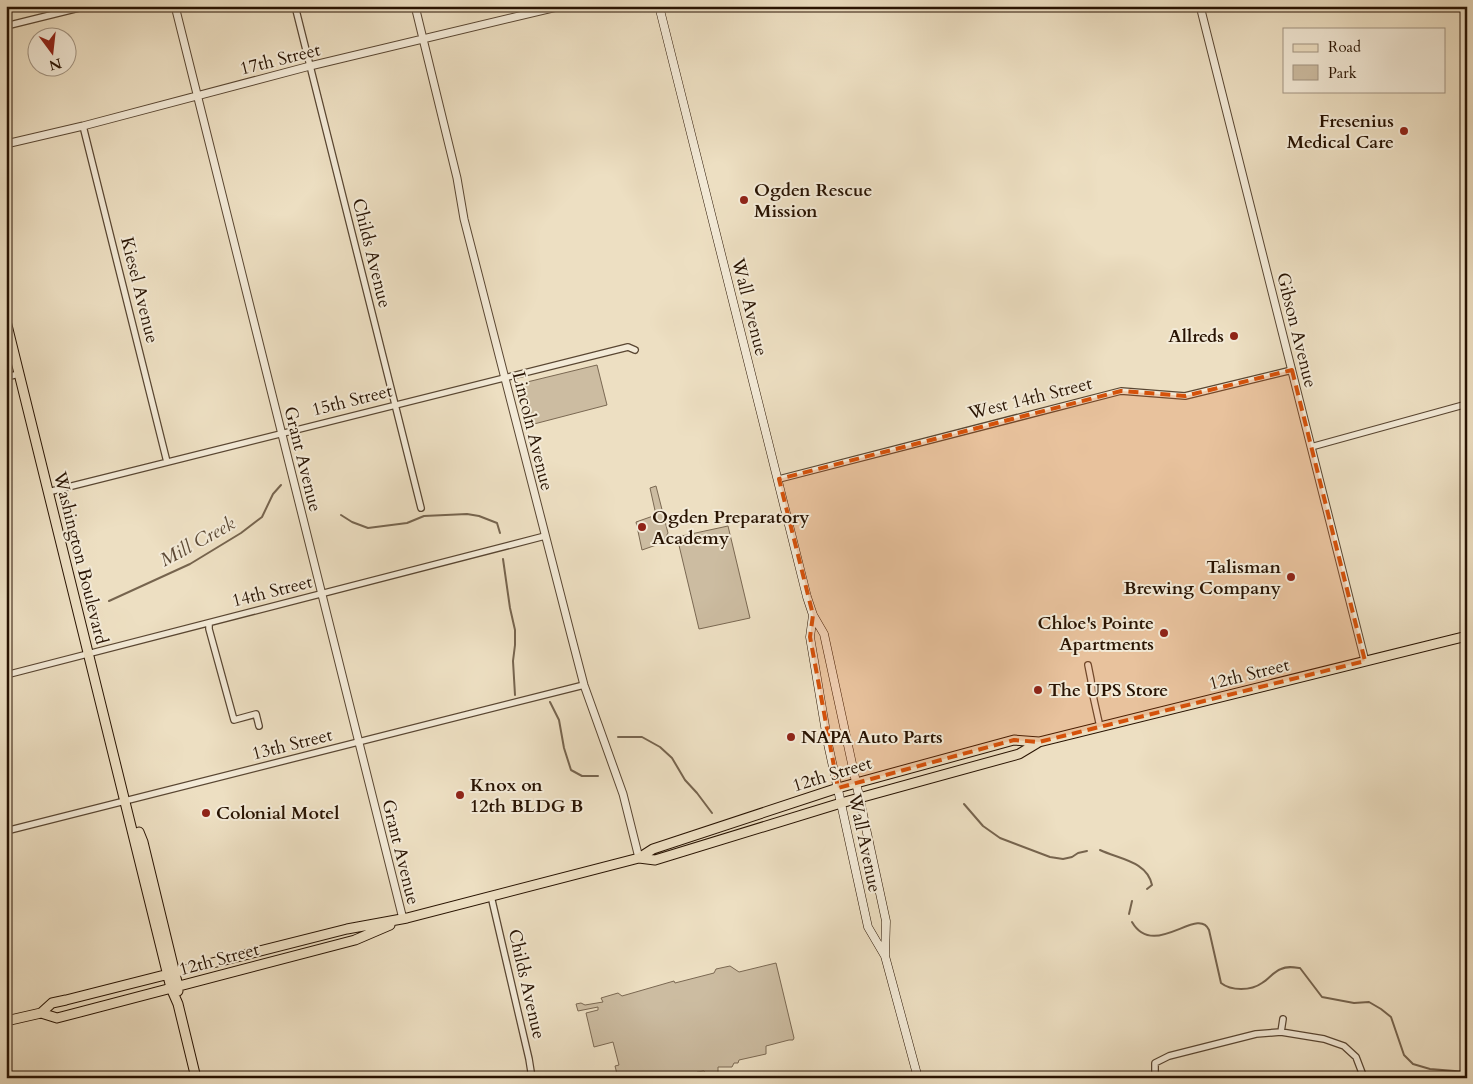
<svg xmlns="http://www.w3.org/2000/svg" width="1473" height="1084" font-family="Cardo,serif">
  <style>
    .green { fill: #ccbca1; stroke: #7a6852 }
    .lines { fill: none; stroke-linecap: round; stroke-linejoin: round }
    .stream { stroke: #76644e; stroke-width: 2 }
    .minor-casing { stroke: #594632; stroke-width: 8 }
    .tertiary-casing { stroke: #594632; stroke-width: 9 }
    .secondary-casing { stroke: #281302; stroke-width: 9 }
    .primary-casing { stroke: #281302; stroke-width: 11 }
    .minor { stroke: #f3ead7; stroke-width: 5.5 }
    .tertiary { stroke: #f3ead7; stroke-width: 7 }
    .secondary { stroke: #f3ead7; stroke-width: 8 }
    .primary { stroke: #eddfc2; stroke-width: 9 }
    .marked { fill: #d5520b; fill-opacity: 0.2; stroke: #d5520b; stroke-width: 4; stroke-dasharray: 10 6; stroke-linejoin: round }
    .poi-dot { fill: #8f2418; stroke: #f3ead7; stroke-width: 2 }
    .labels { text-anchor: middle; stroke-width: 4; stroke-linejoin: round; paint-order: stroke }
    .street-label { font-size: 18px; fill: #281302; stroke: #f3ead7 }
    .poi-label { font-size: 18px; font-weight: bold; fill: #281302; stroke: #f3ead7; text-anchor: start }
    .water-label { font-size: 19px; font-style: italic; fill: #5c4935; stroke: #f3ead7 }
  </style>
  <rect width="100%" height="100%" fill="#eddfc2"/>
  <filter id="stains"><feTurbulence type="fractalNoise" baseFrequency=".004" numOctaves="4"/><feColorMatrix values="0 0 0 0 .2 0 0 0 0 .09 0 0 0 0 .02 0 0 0 .5 -.17"/></filter>
  <radialGradient id="worn" r=".72"><stop offset=".6" stop-color="#630" stop-opacity="0"/><stop offset="1" stop-color="#630" stop-opacity=".3"/></radialGradient>
  <path class="green" d="M 597,365 L 607,405 L 534,424 L 523,383 Z
    M 656,486 L 668,533 L 662,543 L 642,550 L 636,522 L 656,515 L 650,488 Z
    M 728,526 L 750,618 L 699,629 L 677,537 Z
    M 776,963 L 794,1038 L 793,1040 L 789,1040 L 766,1046 L 766,1054 L 739,1060 L 738,1063 L 734,1063 L 732,1067 L 718,1067 L 718,1074 L 705,1074 L 705,1072 L 704,1071 L 697,1072 L 698,1074 L 688,1078 L 685,1075 L 681,1078 L 621,1078 L 620,1073 L 617,1074 L 615,1066 L 619,1065 L 613,1042 L 594,1047 L 586,1013 L 598,1010 L 598,1007 L 578,1011 L 576,1004 L 581,1003 L 585,1005 L 603,1002 L 601,998 L 618,993 L 622,996 L 674,981 L 675,983 L 714,973 L 716,969 L 730,966 L 739,972 Z"/>
  <g class="lines">
    <path class="stream" d="M 341,515 L 352,522 L 368,528 L 407,523 L 424,516 L 467,514 L 479,516 L 497,523 L 500,533
      M 503,559 L 510,608 L 515,630 L 515,645 L 513,661 L 515,695
      M 109,601 L 190,564 L 241,533 L 262,517 L 273,494 L 281,485
      M 550,702 L 559,720 L 564,748 L 571,770 L 582,776 L 598,776
      M 618,737 L 642,737 L 660,747 L 672,758 L 685,780 L 697,793 L 712,813
      M 964,804 L 983,826 L 1000,838 L 1050,857 L 1063,859 L 1072,857 L 1078,853 L 1087,851
      M 1100,850 C 1119,859 1147,861 1152,885 L 1147,889
      M 1129,914 L 1132,901
      M 1132,922 C 1154,960 1198,905 1209,930 L 1221,983 C 1231,991 1251,991 1262,983 C 1269,979 1273,972 1281,969 C 1287,966 1293,967 1300,968 L 1322,997 L 1354,1003 L 1369,1002 L 1381,1009 L 1391,1017 L 1404,1055 L 1413,1064 L 1430,1069 L 1467,1072"/>
    <defs>
      <path id="minor" d="M 295,6 L 421,508
        M 6,26 L 87,6
        M 83,126 L 167,462
        M 6,377 L 19,374
        M 1311,447 L 1467,404
        M 779,479 L 1121,391 L 1185,396 L 1292,370
        M 48,492 L 628,347 L 635,350
        M 209,623 L 209,629 L 234,720 L 256,714 L 259,726
        M 1088,665 L 1091,680 L 1092,691 L 1100,727
        M 6,675 L 545,536
        M 6,831 L 584,685
        M 491,896 L 529,1059 L 532,1078
        M 1281,1032 L 1283,1019
        M 1155,1078 L 1155,1063 L 1169,1056 L 1256,1034 L 1281,1032 L 1324,1039 L 1344,1046 L 1356,1057 L 1364,1078"/>
      <path id="tertiary" d="M 175,6 L 403,919
        M 415,6 L 457,178 L 464,219 L 572,639 L 584,685 L 623,794 L 639,858
        M 1200,6 L 1365,661
        M 6,144 L 83,126 L 310,66 L 561,6"/>
      <path id="secondary" d="M 659,6 L 807,597 L 813,615 L 824,634 L 886,921 L 885,956
        M 813,615 L 810,637 L 828,744 L 868,927 L 885,956 L 918,1078"/>
      <path id="primary" d="M 6,321 L 171,988 L 178,1004 L 196,1078
        M 139,832 L 143,842 L 178,986 L 178,991
        M 639,858 L 655,860 L 841,803 L 1019,754 L 1039,742 L 1467,636
        M 41,1013 L 57,1018 L 355,940 L 390,925
        M 6,1021 L 41,1013 L 52,1003 L 66,1000 L 347,929 L 407,918 L 639,858 L 653,849 L 838,788 L 1014,740 L 1039,742"/>
    </defs>
    <use href="#minor" class="minor-casing"/>
    <use href="#tertiary" class="tertiary-casing"/>
    <use href="#secondary" class="secondary-casing"/>
    <use href="#primary" class="primary-casing"/>
    <use href="#minor" class="minor"/>
    <use href="#tertiary" class="tertiary"/>
    <use href="#secondary" class="secondary"/>
    <use href="#primary" class="primary"/>
  </g>
  <path class="marked" d="M 1292,370 L 1365,661 L 1039,742 L 1014,740 L 838,788 L 810,637 L 813,615 L 779,479 L 1121,391 L 1185,396 Z"/>
  <g class="poi-dot">
    <circle cx="1404" cy="131" r="5"/>
    <circle cx="744" cy="200" r="5"/>
    <circle cx="1234" cy="336" r="5"/>
    <circle cx="642" cy="527" r="5"/>
    <circle cx="1291" cy="577" r="5"/>
    <circle cx="1164" cy="633" r="5"/>
    <circle cx="1038" cy="690" r="5"/>
    <circle cx="791" cy="737" r="5"/>
    <circle cx="460" cy="795" r="5"/>
    <circle cx="206" cy="813" r="5"/>
  </g>
  <g class="labels">
    <g class="street-label">
      <text transform="translate(280 59) rotate(-14)" y="6">17th Street</text>
      <text transform="translate(372 253) rotate(76)" y="6">Childs Avenue</text>
      <text transform="translate(140 290) rotate(76)" y="6">Kiesel Avenue</text>
      <text transform="translate(750 307) rotate(76)" y="6">Wall Avenue</text>
      <text transform="translate(1297 330) rotate(76)" y="6">Gibson Avenue</text>
      <text transform="translate(1030 398) rotate(-14)" y="6">West 14th Street</text>
      <text transform="translate(352 400) rotate(-14)" y="6">15th Street</text>
      <text transform="translate(533 431) rotate(76)" y="6">Lincoln Avenue</text>
      <text transform="translate(303 459) rotate(76)" y="6">Grant Avenue</text>
      <text transform="translate(81 558) rotate(76)" y="6">Washington Boulevard</text>
      <text transform="translate(272 591) rotate(-14)" y="6">14th Street</text>
      <text transform="translate(1249 674) rotate(-14)" y="6">12th Street</text>
      <text transform="translate(292 744) rotate(-14)" y="6">13th Street</text>
      <text transform="translate(832 774) rotate(-17)" y="6">12th Street</text>
      <text transform="translate(865 843) rotate(78)" y="6">Wall Avenue</text>
      <text transform="translate(401 852) rotate(76)" y="6">Grant Avenue</text>
      <text transform="translate(219 959) rotate(-15)" y="6">12th Street</text>
      <text transform="translate(527 984) rotate(77)" y="6">Childs Avenue</text>
    </g>
    <g class="poi-label">
      <text x="1394" y="127" text-anchor="end">Fresenius<tspan x="1394" dy="21">Medical Care</tspan></text>
      <text x="754" y="196">Ogden Rescue<tspan x="754" dy="21">Mission</tspan></text>
      <text x="1224" y="342" text-anchor="end">Allreds</text>
      <text x="652" y="523">Ogden Preparatory<tspan x="652" dy="21">Academy</tspan></text>
      <text x="1281" y="573" text-anchor="end">Talisman<tspan x="1281" dy="21">Brewing Company</tspan></text>
      <text x="1154" y="629" text-anchor="end">Chloe's Pointe<tspan x="1154" dy="21">Apartments</tspan></text>
      <text x="1048" y="696">The UPS Store</text>
      <text x="801" y="743">NAPA Auto Parts</text>
      <text x="470" y="791">Knox on<tspan x="470" dy="21">12th BLDG B</tspan></text>
      <text x="216" y="819">Colonial Motel</text>
    </g>
    <g class="water-label">
      <text transform="translate(197 541) rotate(-29)" y="7">Mill Creek</text>
    </g>
  </g>
  <rect width="1473" height="1084" fill="none" stroke="#eddfc2" stroke-width="25"/>
  <rect x="8" y="8" width="1458" height="1069" fill="none" stroke="#281302" stroke-width="2.5"/>
  <rect x="12" y="12" width="1448" height="1059" fill="none" stroke="#281302"/>
  <rect x="1283" y="28" width="162" height="65" fill="#f3ead7" stroke="#a29482"/>
  <rect x="1293" y="44" width="25" height="8" fill="#eddfc2" stroke="#a29482"/>
  <text x="1328" y="52" font-size="15" fill="#281302">Road</text>
  <rect x="1293" y="65" width="25" height="15" fill="#ccbca1" stroke="#a29482"/>
  <text x="1328" y="78" font-size="15" fill="#281302">Park</text>
  <g transform="translate(52 52) rotate(165)"><circle r="24" fill="#f3ead7" stroke="#a29482"/>
  <path d="M0-4L9 19L0 12L-9 19Z" fill="#8f2418"/>
  <text y="-8" font-size="14" font-weight="bold" text-anchor="middle" fill="#281302">N</text>
  </g>
  <rect width="100%" height="100%" filter="url(#stains)"/>
  <rect width="100%" height="100%" fill="url(#worn)"/>
</svg>
